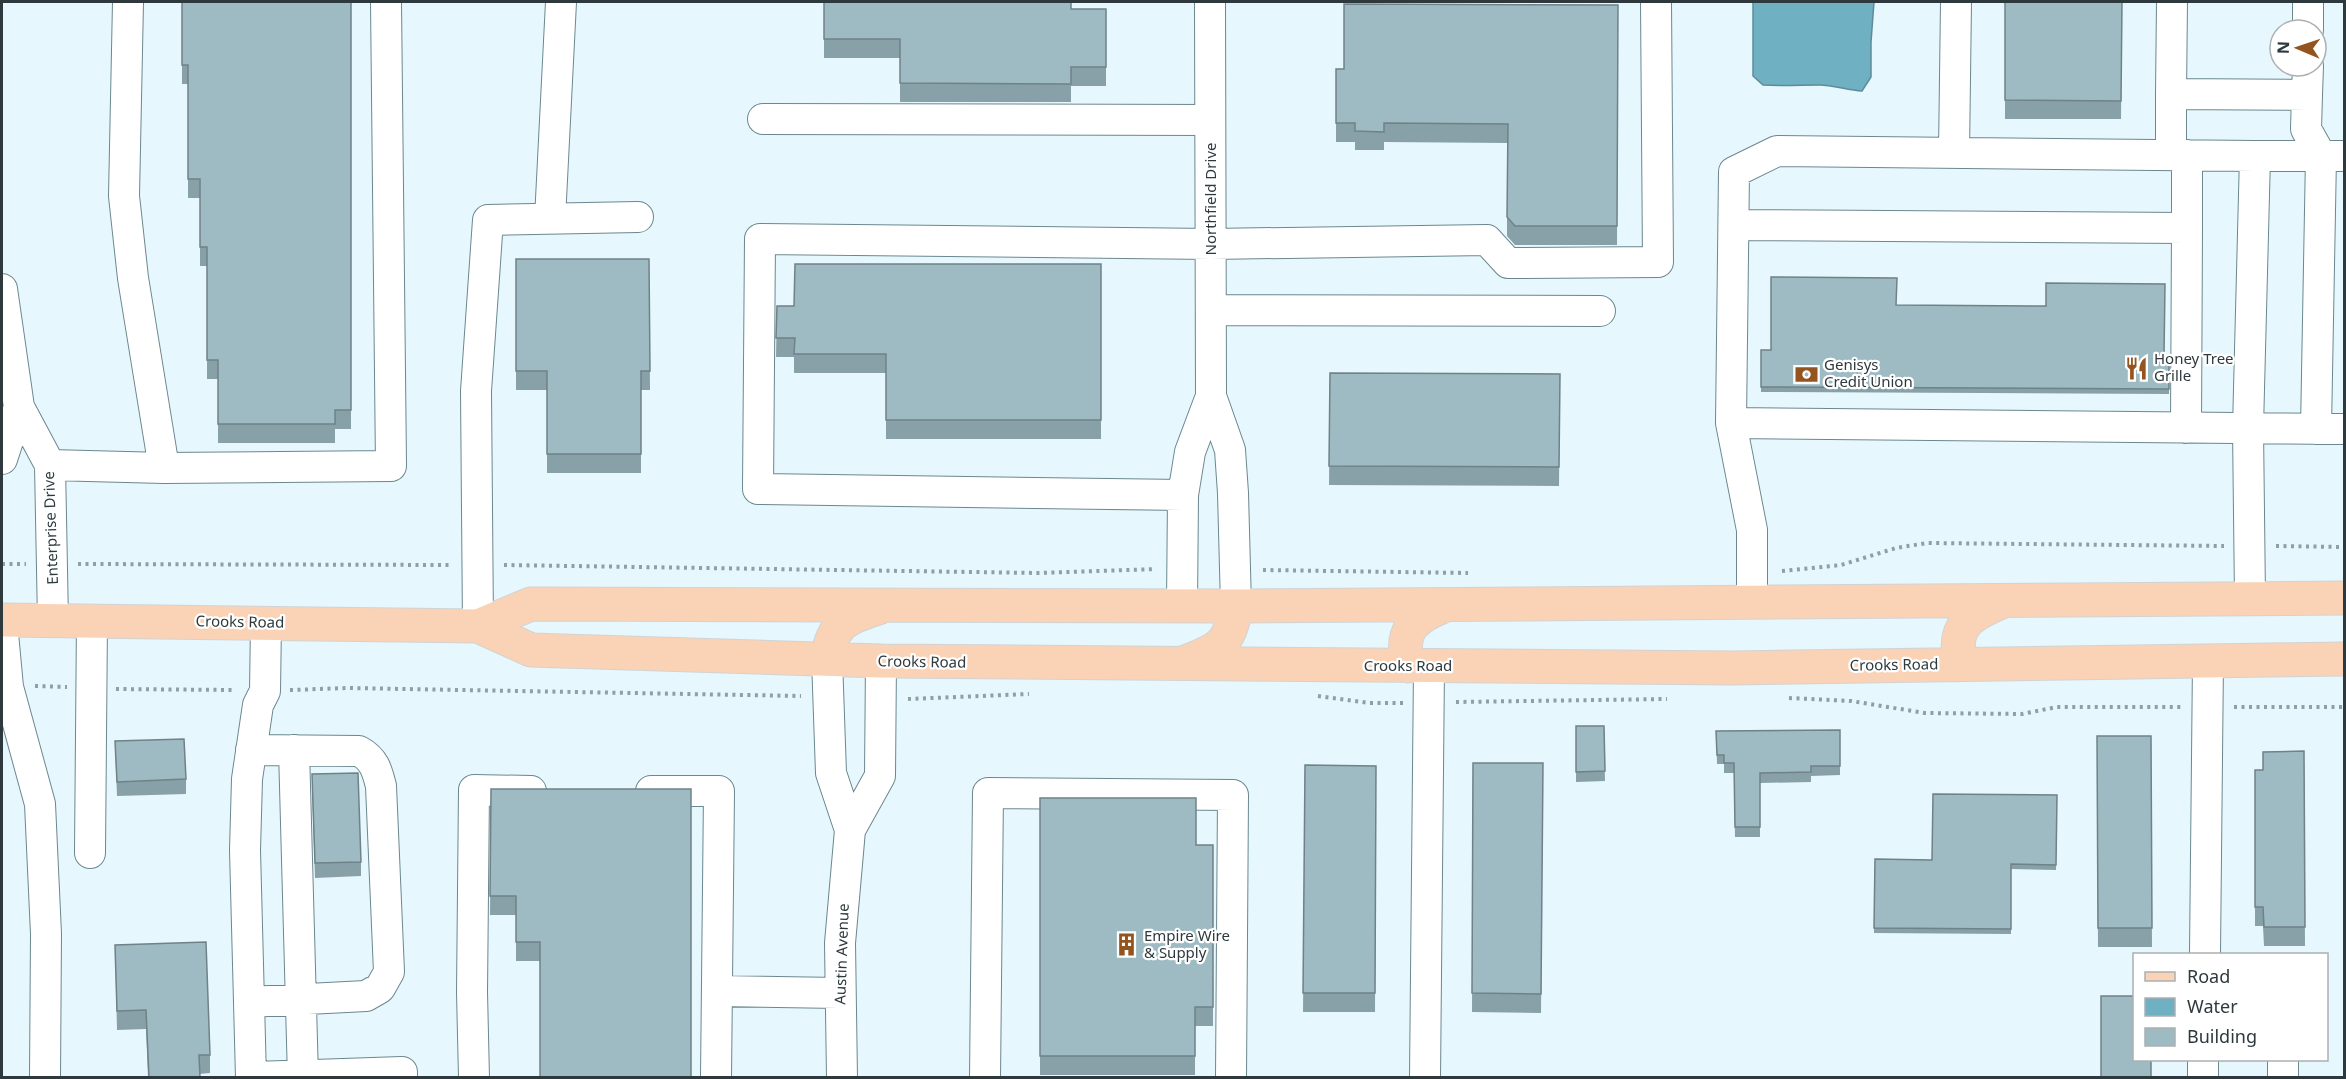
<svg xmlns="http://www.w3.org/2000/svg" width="2346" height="1079" font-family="'Noto Sans',sans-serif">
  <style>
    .water { fill: #70b0c3; stroke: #5c8c9a; stroke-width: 1.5 }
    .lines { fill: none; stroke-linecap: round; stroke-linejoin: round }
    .minor-casing { stroke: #6c878f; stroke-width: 32 }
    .major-casing { stroke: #d1d3d4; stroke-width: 35 }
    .path { stroke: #909fa4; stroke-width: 4; stroke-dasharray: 3 4.5; stroke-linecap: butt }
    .minor { stroke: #fff; stroke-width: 30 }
    .major { stroke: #fad3b6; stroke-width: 33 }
    .wall { fill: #88a0a8 }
    .building { fill: #9ebac3; stroke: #6f8288; stroke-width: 1.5 }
    .labels { text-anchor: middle; stroke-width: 4.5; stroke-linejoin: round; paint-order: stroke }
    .street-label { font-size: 15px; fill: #2d393c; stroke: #fff }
    .poi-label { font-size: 15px; fill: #2d393c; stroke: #fff; text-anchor: start }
  </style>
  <rect width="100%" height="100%" fill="#e6f7fd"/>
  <path class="water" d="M 1753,2 L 1874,2 L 1871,42 L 1871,77 L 1862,91 C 1848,90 1832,85 1820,85 C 1801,85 1782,86 1763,85 L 1753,76 Z"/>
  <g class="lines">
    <defs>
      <path id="minor" d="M 128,2 L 124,196 L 133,278 L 164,468 L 391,466 L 386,2
        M 1210,2 L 1211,396 L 1230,450 L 1233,493 L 1236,606
        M 2308,30 L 2308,2
        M 2171,94 L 2172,2
        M 2307,95 L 2306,129 L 2321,156 L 2316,429
        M 763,119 L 1210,120
        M 1954,153 L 1956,2
        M 2171,155 L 2171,94 L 2307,95 L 2308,66
        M 550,219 L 561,2
        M 1734,225 L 2187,228 L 2187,155
        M 2,289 L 19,407 L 50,465 L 53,621
        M 1211,310 L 1600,311
        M 1731,423 L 2344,429
        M 2186,428 L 2187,228
        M 2,459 L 19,407
        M 50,465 L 164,468
        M 1183,495 L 758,489 L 760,239 L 1211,244 L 1487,240 L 1508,263 L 1658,262 L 1656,2
        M 2250,598 L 2248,428 L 2255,156 L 2344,156
        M 1752,603 L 1752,530 L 1731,423 L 1734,172 L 1777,151 L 2255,156
        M 1182,606 L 1183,495 L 1190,452 L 1211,396
        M 2,623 L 8,687 L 40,804 L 46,934 L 45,1078
        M 478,626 L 476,391 L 488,220 L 638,217
        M 827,659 L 831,773 L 850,830
        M 294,750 L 303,1078
        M 651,791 L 719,791 L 716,1078
        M 90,853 L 92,620
        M 2205,954 L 2208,660
        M 717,991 L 839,993
        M 249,1002 L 366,996 L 380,988 L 389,972 L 381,786 C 377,770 374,759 359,751 L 251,750
        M 251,1077 L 402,1072 L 402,1078
        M 251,1078 L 245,850 L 247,779 L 258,705 L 265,691 L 266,623
        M 474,1078 L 472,992 L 474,790 L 531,791
        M 842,1078 L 840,943 L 850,830 L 880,776 L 881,661
        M 985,1078 L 988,793 L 1233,795 L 1231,1078
        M 1425,1078 L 1429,667
        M 2203,1078 L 2203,1060
        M 2283,1078 L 2283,1060"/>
      <path id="major" d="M 2,620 L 478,626 L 531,650 L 881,661 L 1734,668 L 2344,659
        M 478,626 L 531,604 L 1236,606 L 2344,598
        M 827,659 C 832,624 846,618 878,608
        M 1183,663 C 1218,650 1230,645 1236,606
        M 1961,664 C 1950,625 1972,614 2004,601
        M 1408,666 C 1399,629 1414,618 1446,605"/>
    </defs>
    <use href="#minor" class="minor-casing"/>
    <use href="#major" class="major-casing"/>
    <path class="path" d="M 2276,546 L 2344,547
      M 2,564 L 26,564
      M 78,564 L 452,565
      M 504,565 L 1038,573 L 1156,569
      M 1263,570 L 1468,573
      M 1782,571 L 1841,565 L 1896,548 L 1927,543 L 2224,546
      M 35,686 L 67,687
      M 116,689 L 235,690
      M 290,690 L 348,688 L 801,696
      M 1318,696 L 1370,703 L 1403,703
      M 1789,698 L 1851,701 L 1925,713 L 2022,714 L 2057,707 L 2182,707
      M 908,699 L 1029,694
      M 1456,702 L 1667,699
      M 2234,707 L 2344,707"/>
    <use href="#minor" class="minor"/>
    <use href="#major" class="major"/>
  </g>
  <path class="wall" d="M 182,2 L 351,2 L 351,429 L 335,429 L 335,443 L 218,443 L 218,379 L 207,379 L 207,266 L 200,266 L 200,198 L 188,198 L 188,84 L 182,84 Z
    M 824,2 L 1071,9 L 1106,9 L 1106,86 L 1071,86 L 1071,102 L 900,102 L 900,58 L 824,58 Z
    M 1980,2 L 2151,2 L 2151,3 L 2122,3 L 2121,119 L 2005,119 L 2005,2 Z
    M 1618,5 L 1617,245 L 1515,245 L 1507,236 L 1507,143 L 1384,142 L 1384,150 L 1355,150 L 1355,142 L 1336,142 L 1336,69 L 1344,69 Z
    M 516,259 L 649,259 L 650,390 L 641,390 L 641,473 L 547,473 L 547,390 L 516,390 Z
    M 1101,264 L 1101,439 L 886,439 L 886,373 L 794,373 L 794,357 L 776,357 L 777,306 L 794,306 Z
    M 1896,305 L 2164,356 L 2169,356 L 2169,394 L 1761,392 L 1761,350 L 1771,350 Z
    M 1330,373 L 1560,374 L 1559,486 L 1329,485 Z
    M 1576,726 L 1604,726 L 1605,781 L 1576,782 Z
    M 1840,730 L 1840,775 L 1811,776 L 1811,782 L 1760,783 L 1760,837 L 1735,837 L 1734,773 L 1724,773 L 1724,764 L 1717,764 L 1716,731 Z
    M 2097,736 L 2151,736 L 2152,947 L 2098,947 Z
    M 115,741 L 186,779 L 186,794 L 117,796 Z
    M 2304,751 L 2305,946 L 2264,946 L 2263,926 L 2255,926 L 2255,770 L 2263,770 Z
    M 1473,763 L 1543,763 L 1541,1013 L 1472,1012 Z
    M 1305,765 L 1376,766 L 1375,1012 L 1303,1012 Z
    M 312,789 L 361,862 L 361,876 L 315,878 Z
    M 491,789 L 691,1077 L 540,961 L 516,961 L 516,915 L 490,915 Z
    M 2057,795 L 2056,870 L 2011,869 L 2011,934 L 1874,933 L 1875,859 L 1932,860 Z
    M 1040,798 L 1196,845 L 1213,845 L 1213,1026 L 1195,1026 L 1195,1075 L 1040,1075 Z
    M 115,945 L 210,1055 L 210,1073 L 199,1074 L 200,1077 L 148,1077 L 146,1029 L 117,1030 Z"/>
  <path class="building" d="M 182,2 L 351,2 L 351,410 L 335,410 L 335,424 L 218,424 L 218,360 L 207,360 L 207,247 L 200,247 L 200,179 L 188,179 L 188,65 L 182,65 Z
    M 824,2 L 1071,2 L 1071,9 L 1106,9 L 1106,67 L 1071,67 L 1071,84 L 900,83 L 900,39 L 824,39 Z
    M 2005,2 L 2122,2 L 2121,101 L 2005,100 Z
    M 1344,4 L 1618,5 L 1617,226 L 1515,226 L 1507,217 L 1508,124 L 1384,123 L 1384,132 L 1355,131 L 1355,123 L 1336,123 L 1336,69 L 1344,69 Z
    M 516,259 L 649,259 L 650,371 L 641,371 L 641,454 L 547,454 L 547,371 L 516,371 Z
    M 795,264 L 1101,264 L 1101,420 L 886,420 L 886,354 L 794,354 L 795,338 L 776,338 L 777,306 L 794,306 Z
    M 1771,277 L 1897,278 L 1896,305 L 2046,306 L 2046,283 L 2165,284 L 2164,356 L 2169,356 L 2169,389 L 1761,387 L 1761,350 L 1771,350 Z
    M 1330,373 L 1560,374 L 1559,467 L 1329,466 Z
    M 1576,726 L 1604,726 L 1605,771 L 1576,772 Z
    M 1840,730 L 1840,766 L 1811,766 L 1811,772 L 1760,773 L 1760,827 L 1735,827 L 1734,763 L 1724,763 L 1724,755 L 1717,755 L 1716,731 Z
    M 2097,736 L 2151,736 L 2152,928 L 2098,928 Z
    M 184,739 L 186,779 L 117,782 L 115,741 Z
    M 2304,751 L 2305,927 L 2264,927 L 2263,907 L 2255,907 L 2255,770 L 2263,770 L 2263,752 Z
    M 1473,763 L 1543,763 L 1541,994 L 1472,993 Z
    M 1305,765 L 1376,766 L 1375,993 L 1303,993 Z
    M 358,773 L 361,862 L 315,863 L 312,774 Z
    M 491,789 L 691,789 L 691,1077 L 540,1077 L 540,942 L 516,942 L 516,896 L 490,896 Z
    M 1933,794 L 2057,795 L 2056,865 L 2011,864 L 2011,929 L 1874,928 L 1875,859 L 1932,860 Z
    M 1040,798 L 1196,798 L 1196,845 L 1213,845 L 1213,1007 L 1195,1007 L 1195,1056 L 1040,1056 Z
    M 206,942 L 210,1055 L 199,1055 L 200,1077 L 149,1077 L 146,1010 L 117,1011 L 115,945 Z
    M 2101,996 L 2134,996 L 2134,1059 L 2151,1059 L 2151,1077 L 2101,1077 Z"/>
  <defs>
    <symbol id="restaurant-bare" viewBox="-9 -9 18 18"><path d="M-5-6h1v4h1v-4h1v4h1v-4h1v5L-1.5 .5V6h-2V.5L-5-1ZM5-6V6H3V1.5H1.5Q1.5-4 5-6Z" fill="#94541d" stroke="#fff" stroke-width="2.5" paint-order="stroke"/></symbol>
    <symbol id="bank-bare" viewBox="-9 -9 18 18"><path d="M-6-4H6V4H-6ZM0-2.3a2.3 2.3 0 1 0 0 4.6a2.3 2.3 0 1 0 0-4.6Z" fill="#94541d" stroke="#fff" stroke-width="2.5" paint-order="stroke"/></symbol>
    <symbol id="building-bare" viewBox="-9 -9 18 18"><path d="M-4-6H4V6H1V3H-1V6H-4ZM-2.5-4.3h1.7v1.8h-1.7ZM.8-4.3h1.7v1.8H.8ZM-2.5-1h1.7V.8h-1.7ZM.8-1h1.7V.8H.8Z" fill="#94541d" stroke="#fff" stroke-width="2.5" paint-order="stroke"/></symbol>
  </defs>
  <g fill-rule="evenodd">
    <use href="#restaurant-bare" x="2120" y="352" width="33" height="33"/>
    <use href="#bank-bare" x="1790" y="358" width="33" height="33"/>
    <use href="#building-bare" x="1110" y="928" width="33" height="33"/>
  </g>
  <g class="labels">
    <g class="street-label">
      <text transform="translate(1211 199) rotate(-90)" y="5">Northfield Drive</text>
      <text transform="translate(51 528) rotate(-92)" y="5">Enterprise Drive</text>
      <text transform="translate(240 622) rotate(1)" y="5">Crooks Road</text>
      <text transform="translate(922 662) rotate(1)" y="5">Crooks Road</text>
      <text transform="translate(1894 665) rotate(-1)" y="5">Crooks Road</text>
      <text x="1408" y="671">Crooks Road</text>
      <text transform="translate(842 954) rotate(-88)" y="5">Austin Avenue</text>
    </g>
    <g class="poi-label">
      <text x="2154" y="364">Honey Tree<tspan x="2154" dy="17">Grille</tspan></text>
      <text x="1824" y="370">Genisys<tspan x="1824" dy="17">Credit Union</tspan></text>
      <text x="1144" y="941">Empire Wire<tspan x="1144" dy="17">&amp; Supply</tspan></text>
    </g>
  </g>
  <rect width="2346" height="1079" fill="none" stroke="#2d393c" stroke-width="6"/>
  <rect x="2133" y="953" width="195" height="108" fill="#ffffff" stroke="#abb0b1" stroke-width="1.5"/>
  <rect x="2145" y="972" width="30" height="9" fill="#fad3b6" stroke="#abb0b1" stroke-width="1.5"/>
  <text x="2187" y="983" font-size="18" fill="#2d393c">Road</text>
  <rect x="2145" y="998" width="30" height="18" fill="#70b0c3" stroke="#abb0b1" stroke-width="1.5"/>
  <text x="2187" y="1013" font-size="18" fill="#2d393c">Water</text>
  <rect x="2145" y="1028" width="30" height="18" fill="#9ebac3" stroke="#abb0b1" stroke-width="1.5"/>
  <text x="2187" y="1043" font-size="18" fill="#2d393c">Building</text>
  <g transform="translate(2298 48) rotate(272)"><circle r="28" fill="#ffffff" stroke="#abb0b1" stroke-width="1.5"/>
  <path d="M0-4.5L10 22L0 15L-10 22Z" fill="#94541d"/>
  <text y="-9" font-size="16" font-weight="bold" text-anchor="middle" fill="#2d393c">N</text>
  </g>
</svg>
